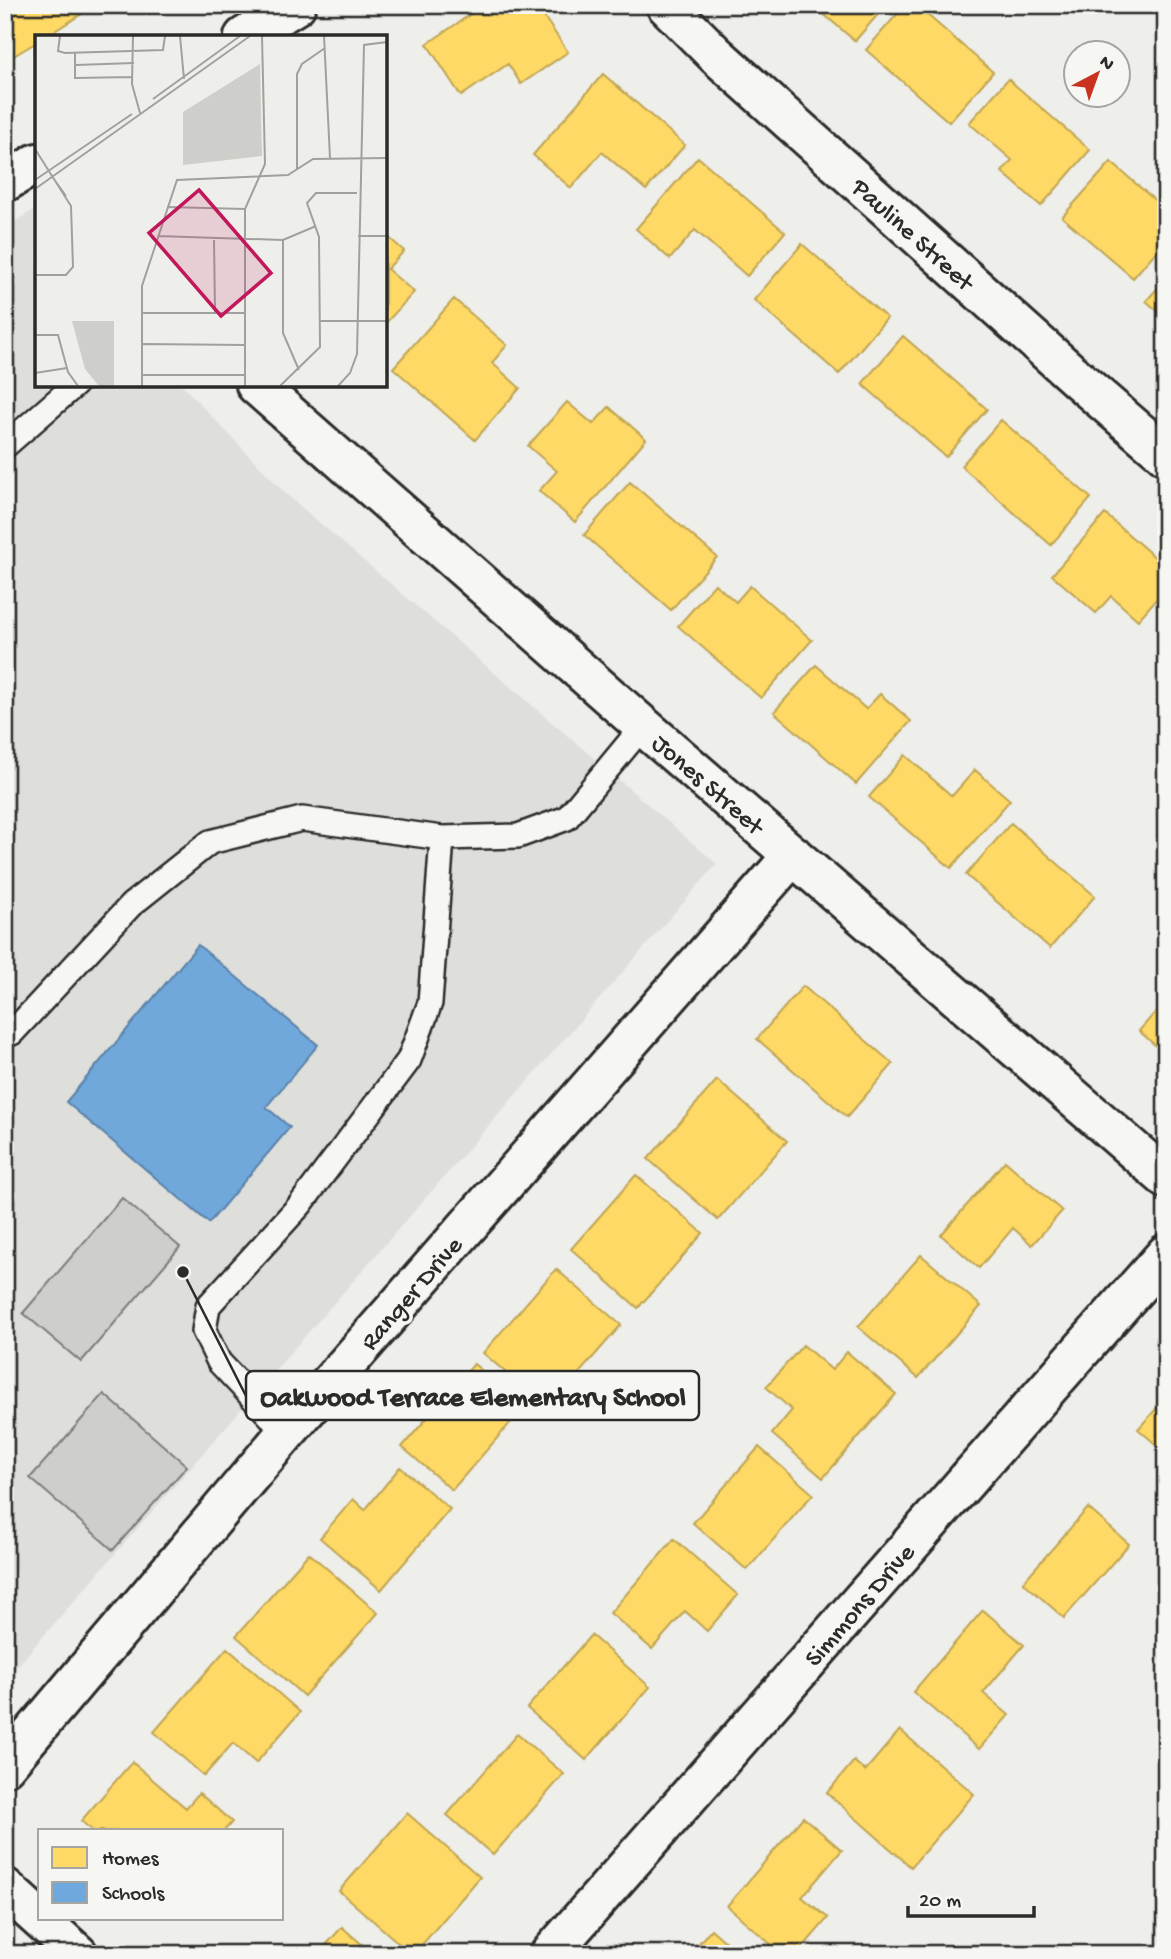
<svg xmlns="http://www.w3.org/2000/svg" width="1171" height="1959" font-family="'Gochi Hand',sans-serif">
  <style>
    .built { fill: #dededb }
    .green { fill: #cececa; stroke: #7c7c7a; stroke-width: 2 }
    .homes { fill: #ffd966; stroke: #bfa554; stroke-width: 2 }
    .schools { fill: #6fa8dc; stroke: #5b82a7; stroke-width: 2 }
    .lines { fill: none; stroke-linecap: round; stroke-linejoin: round }
    .lane-casing { stroke: #2b2b2b; stroke-width: 28 }
    .street-casing { stroke: #2b2b2b; stroke-width: 44 }
    .secondary-casing { stroke: #2b2b2b; stroke-width: 44 }
    .lane { stroke: #f6f6f2; stroke-width: 23 }
    .street { stroke: #f6f6f2; stroke-width: 38 }
    .secondary { stroke: #f6f6f2; stroke-width: 38 }
    .labels { text-anchor: middle; stroke-width: 7; stroke-linejoin: round; paint-order: stroke }
    .street-label { font-size: 26px; fill: #2b2b2b; stroke: #f6f6f2 }
    .inset-road { fill: none; stroke: #a0a09e; stroke-width: 2 }
    .view { fill: #c2185b; fill-opacity: 0.15; stroke: #c2185b; stroke-width: 3.5 }
    .inset-edge { fill: none; stroke: #2b2b2b; stroke-width: 3.5 }
    .leader { fill: none; stroke: #2b2b2b; stroke-width: 2.5 }
    .callout-dot { fill: #2b2b2b; stroke: #f6f6f2; stroke-width: 2.5 }
    .callout { fill: #f6f6f2; stroke: #2b2b2b; stroke-width: 2.5 }
    .callout-label { font-size: 28px; text-anchor: middle; font-weight: bold; fill: #2b2b2b }
  </style>
  <rect width="100%" height="100%" fill="#eeeeea"/>
  <filter id="ink" filterUnits="userSpaceOnUse"><feTurbulence type="fractalNoise" baseFrequency=".0143" numOctaves="2"/><feDisplacementMap in="SourceGraphic" scale="14" xChannelSelector="R" yChannelSelector="G"/><feConvolveMatrix kernelMatrix="1 2 1 2 8 2 1 2 1" color-interpolation-filters="sRGB"/></filter>
  <g filter="url(#ink)">
    <path class="built" d="M 37,208 L 37,385 L 182,385 L 286,494 L 717,864 L 5,1680 L 5,228 Z"/>
    <path class="green" d="M 122,1198 L 180,1247 L 81,1362 L 23,1313 Z
      M 104,1394 L 187,1466 L 113,1550 L 30,1478 Z"/>
    <path class="homes" d="M 5,5 L 96,5 L 45,37 L 37,37 L 37,42 L 5,61 Z
      M 484,5 L 536,5 L 568,52 L 521,84 L 508,64 L 461,96 L 427,44 Z
      M 813,5 L 886,5 L 855,41 Z
      M 905,5 L 916,5 L 993,72 L 949,122 L 866,50 Z
      M 603,74 L 685,145 L 646,190 L 602,152 L 571,188 L 533,155 Z
      M 1008,79 L 1090,150 L 1041,206 L 1002,172 L 1012,160 L 969,123 Z
      M 698,157 L 785,232 L 747,276 L 695,230 L 670,259 L 636,229 Z
      M 1111,162 L 1166,210 L 1166,240 L 1133,278 L 1062,217 Z
      M 385,234 L 404,251 L 387,269 L 414,292 L 385,324 Z
      M 802,244 L 887,318 L 839,374 L 754,300 Z
      M 1166,279 L 1166,318 L 1146,301 Z
      M 454,299 L 507,345 L 492,363 L 520,388 L 475,440 L 393,368 Z
      M 903,336 L 987,409 L 946,457 L 862,384 Z
      M 567,402 L 593,424 L 609,407 L 646,439 L 575,522 L 539,491 L 557,471 L 528,446 Z
      M 1001,420 L 1091,498 L 1051,545 L 961,466 Z
      M 630,482 L 717,557 L 671,610 L 584,535 Z
      M 1105,514 L 1166,567 L 1166,588 L 1138,620 L 1111,596 L 1096,613 L 1052,575 Z
      M 715,584 L 736,602 L 750,586 L 812,640 L 761,698 L 678,626 Z
      M 816,665 L 866,709 L 880,694 L 911,721 L 856,784 L 774,712 Z
      M 905,755 L 952,796 L 975,770 L 1010,800 L 951,868 L 869,797 Z
      M 1011,823 L 1095,896 L 1050,948 L 966,875 Z
      M 803,986 L 893,1064 L 847,1117 L 757,1039 Z
      M 1166,1000 L 1166,1055 L 1139,1031 Z
      M 717,1080 L 787,1141 L 718,1220 L 648,1159 Z
      M 1005,1161 L 1062,1211 L 1032,1245 L 1013,1228 L 979,1268 L 941,1235 Z
      M 636,1175 L 703,1233 L 638,1308 L 571,1249 Z
      M 921,1255 L 981,1306 L 918,1378 L 858,1327 Z
      M 556,1269 L 621,1325 L 548,1409 L 483,1353 Z
      M 803,1345 L 832,1370 L 847,1352 L 896,1394 L 823,1478 L 772,1434 L 792,1410 L 766,1387 Z
      M 474,1364 L 524,1407 L 452,1490 L 402,1447 Z
      M 1166,1398 L 1166,1453 L 1138,1429 Z
      M 759,1447 L 813,1494 L 747,1570 L 693,1523 Z
      M 400,1467 L 450,1509 L 381,1590 L 320,1538 L 353,1499 L 365,1510 Z
      M 1088,1508 L 1129,1544 L 1064,1618 L 1023,1582 Z
      M 674,1539 L 738,1595 L 707,1631 L 685,1611 L 652,1649 L 610,1613 Z
      M 309,1553 L 378,1613 L 304,1696 L 236,1636 Z
      M 983,1610 L 1024,1645 L 983,1693 L 1009,1715 L 979,1749 L 913,1692 Z
      M 591,1635 L 650,1687 L 586,1760 L 527,1708 Z
      M 227,1648 L 300,1712 L 256,1763 L 233,1743 L 204,1776 L 154,1732 Z
      M 900,1730 L 974,1794 L 911,1867 L 827,1793 L 854,1761 L 865,1771 Z
      M 517,1734 L 564,1774 L 493,1855 L 447,1815 Z
      M 132,1762 L 186,1808 L 199,1793 L 232,1822 L 224,1831 L 93,1831 L 81,1821 Z
      M 407,1813 L 480,1877 L 414,1954 L 411,1954 L 339,1891 Z
      M 803,1817 L 842,1850 L 802,1897 L 828,1918 L 797,1954 L 782,1954 L 727,1906 Z
      M 342,1927 L 373,1954 L 318,1954 Z
      M 711,1929 L 739,1954 L 690,1954 Z"/>
    <path class="schools" d="M 198,945 L 318,1045 L 266,1107 L 290,1127 L 209,1223 L 66,1102 Z"/>
    <g class="lines">
      <defs>
        <path id="lane" d="M 5,446 L 75,385
          M 5,1036 L 12,1033 L 131,905 L 210,842 L 302,819 L 442,838 L 518,836 L 567,818 L 643,726
          M 286,1433 L 219,1362 L 204,1331 L 208,1306 L 300,1205 L 409,1060 L 430,1003 L 442,838"/>
        <path id="street" d="M 666,5 L 716,55 L 1080,381 L 1166,455
          M 244,37 L 296,5
          M 5,182 L 37,163
          M 256,385 L 643,726 L 1166,1178
          M 5,1766 L 286,1433 L 793,855
          M 5,1888 L 78,1954"/>
        <path id="secondary" d="M 550,1954 L 1166,1254"/>
      </defs>
      <use href="#lane" class="lane-casing"/>
      <use href="#street" class="street-casing"/>
      <use href="#secondary" class="secondary-casing"/>
      <use href="#lane" class="lane"/>
      <use href="#street" class="street"/>
      <use href="#secondary" class="secondary"/>
    </g>
  </g>
  <g class="labels">
    <g class="street-label">
      <text transform="translate(914 233) rotate(42)" y="9">Pauline Street</text>
      <text transform="translate(709 783) rotate(41)" y="9">Jones Street</text>
      <text transform="translate(410 1292) rotate(-49)" y="9">Ranger Drive</text>
      <text transform="translate(858 1604) rotate(-49)" y="9">Simmons Drive</text>
    </g>
  </g>
  <g transform="translate(35 35)">
    <rect width="352" height="352" fill="#eeeeea"/>
    <path d="M 225,29 L 227,121 L 148,130 L 148,77 ZM 37,286 L 79,286 L 79,351 L 64,351 L 50,334 Z" fill="#cececa"/>
    <path class="inset-road" d="M 25,1 L 23,16 L 30,18 L 128,15 L 130,1M 98,1 L 97,49 L 105,78M 145,1 L 149,44M 289,1 L 295,123M 40,17 L 40,43 L 97,42M 41,30 L 99,28M 118,64 L 205,1M 0,114 L 36,171 L 38,232 L 31,240 L 0,240M 262,135 L 262,39 L 267,29 L 290,13M 16,140 L 31,161M 0,145 L 97,79M 0,154 L 215,1M 132,172 L 210,174M 123,201 L 248,205 L 281,191M 323,201 L 352,201M 179,205 L 180,277M 248,205 L 248,298 L 264,335M 107,278 L 210,278M 285,286 L 352,286M 0,300 L 23,300 L 33,337 L 43,351M 108,309 L 210,310M 0,338 L 32,333M 108,340 L 210,340M 107,351 L 107,251 L 142,145 L 253,140 L 278,124 L 352,123M 210,351 L 210,174 L 230,129 L 227,1M 245,351 L 285,312 L 284,202 L 272,168 L 281,158 L 322,158M 303,351 L 315,338 L 322,319 L 329,10 L 352,7"/>
    <path class="view" d="M 164,155 L 236,238 L 186,281 L 114,198 Z"/>
    <rect width="352" height="352" class="inset-edge"/>
  </g>
  <path class="leader" d="M183 1272L246 1396"/>
  <circle class="callout-dot" cx="183" cy="1272" r="7"/>
  <rect class="callout" x="246" y="1371" width="453" height="49" rx="7"/>
  <g class="callout-label">
    <text x="473" y="1405">Oakwood Terrace Elementary School</text>
  </g>
  <rect width="1171" height="1959" fill="none" stroke="#f6f6f2" stroke-width="28"/>
  <rect x="14" y="14" width="1143" height="1931" fill="none" stroke="#2b2b2b" stroke-width="2.5" filter="url(#ink)"/>
  <rect x="38" y="1829" width="245" height="91" fill="#f6f6f2" stroke="#a5a5a2" stroke-width="2"/>
  <rect x="52" y="1847" width="35" height="21" fill="#ffd966" stroke="#a5a5a2" stroke-width="2"/>
  <text x="102" y="1864" font-size="21" fill="#2b2b2b">Homes</text>
  <rect x="52" y="1882" width="35" height="21" fill="#6fa8dc" stroke="#a5a5a2" stroke-width="2"/>
  <text x="102" y="1899" font-size="21" fill="#2b2b2b">Schools</text>
  <g transform="translate(1097 74) rotate(41)"><circle r="33" fill="#f6f6f2" stroke="#a5a5a2" stroke-width="2"/>
  <path d="M0-5L12 26L0 18L-12 26Z" fill="#c8321e"/>
  <text y="-10" font-size="19" font-weight="bold" text-anchor="middle" fill="#2b2b2b">N</text>
  </g>
  <path d="M908 1906v10h126v-10" fill="none" stroke="#2b2b2b" stroke-width="3.5"/>
  <text x="919" y="1906" font-size="21" fill="#2b2b2b" stroke="#f6f6f2" stroke-width="5" paint-order="stroke">20 m</text>
</svg>
